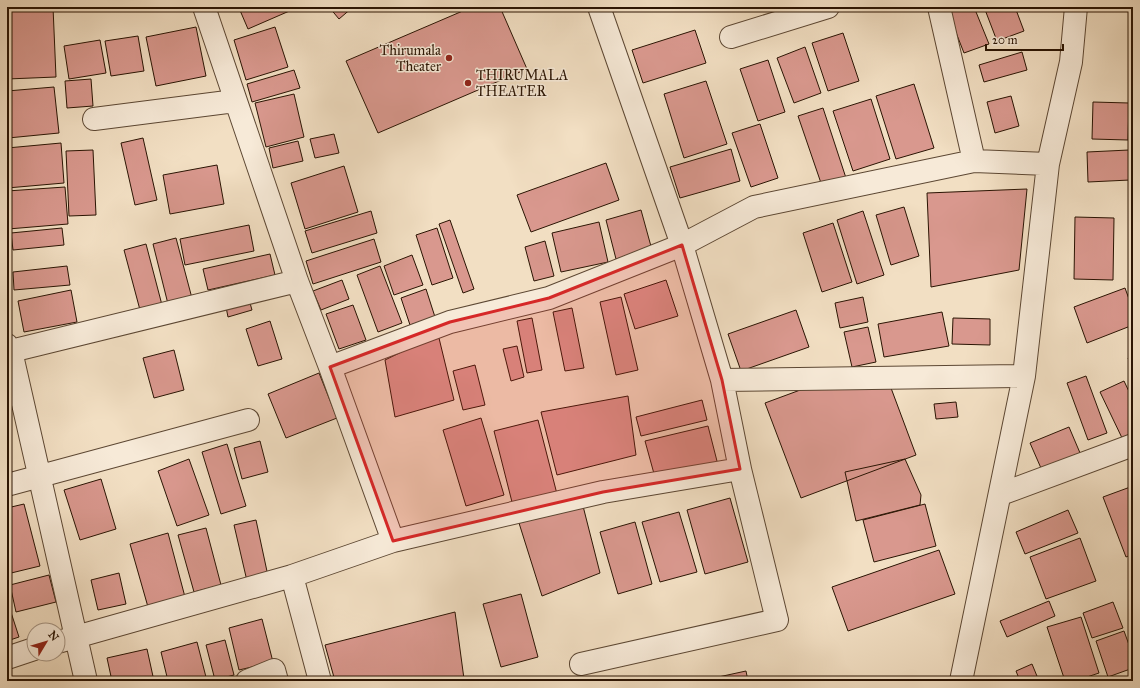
<svg xmlns="http://www.w3.org/2000/svg" width="1140" height="688" font-family="'IM FELL Great Primer',serif">
  <style>
    .building { fill: #d9988e; stroke: #2a1403 }
    .lines { fill: none; stroke-linecap: round; stroke-linejoin: round }
    .minor-casing { stroke: #5c4733; stroke-width: 24 }
    .minor { stroke: #f7ead8; stroke-width: 22 }
    .marked { fill: #d62828; fill-opacity: 0.2; stroke: #d62828; stroke-width: 3; stroke-linejoin: round }
    .poi-dot { fill: #8f2418; stroke: #f7ead8; stroke-width: 1.5 }
    .labels { text-anchor: middle; stroke-width: 3; stroke-linejoin: round; paint-order: stroke }
    .poi-label { font-size: 14px; fill: #2a1403; stroke: #f7ead8; text-anchor: end }
  </style>
  <rect width="100%" height="100%" fill="#f2dfc3"/>
  <filter id="stains"><feTurbulence type="fractalNoise" baseFrequency=".005" numOctaves="4"/><feColorMatrix values="0 0 0 0 .2 0 0 0 0 .09 0 0 0 0 .02 0 0 0 .5 -.17"/></filter>
  <radialGradient id="worn" r=".72"><stop offset=".6" stop-color="#630" stop-opacity="0"/><stop offset="1" stop-color="#630" stop-opacity=".3"/></radialGradient>
  <path class="building" d="M 7,7 L 53,7 L 56,77 L 7,79 Z
    M 294,7 L 294,9 L 248,29 L 239,8 Z
    M 329,7 L 353,7 L 339,19 Z
    M 472,7 L 500,7 L 527,69 L 378,133 L 346,61 Z
    M 946,7 L 974,7 L 989,44 L 964,53 Z
    M 984,7 L 1015,7 L 1024,31 L 997,41 Z
    M 196,27 L 206,76 L 156,86 L 146,37 Z
    M 275,27 L 288,67 L 246,80 L 234,40 Z
    M 695,30 L 706,63 L 643,83 L 632,50 Z
    M 843,33 L 859,81 L 828,91 L 812,43 Z
    M 138,36 L 144,71 L 111,76 L 105,41 Z
    M 100,40 L 106,73 L 69,79 L 64,46 Z
    M 805,47 L 821,93 L 794,103 L 777,58 Z
    M 1022,52 L 1027,70 L 984,82 L 979,65 Z
    M 768,60 L 785,112 L 758,121 L 740,69 Z
    M 294,70 L 300,88 L 252,102 L 247,84 Z
    M 91,79 L 93,106 L 67,108 L 65,81 Z
    M 706,81 L 727,144 L 684,158 L 664,94 Z
    M 914,84 L 934,148 L 896,159 L 876,96 Z
    M 54,87 L 59,133 L 8,138 L 7,91 Z
    M 294,94 L 304,137 L 266,147 L 255,103 Z
    M 1011,96 L 1019,126 L 995,133 L 987,102 Z
    M 871,99 L 890,159 L 853,171 L 833,111 Z
    M 1093,102 L 1129,103 L 1128,140 L 1092,139 Z
    M 823,108 L 846,178 L 822,186 L 798,116 Z
    M 760,124 L 778,178 L 751,187 L 732,133 Z
    M 334,134 L 339,153 L 315,158 L 310,139 Z
    M 143,138 L 157,200 L 135,205 L 121,143 Z
    M 298,141 L 303,161 L 273,168 L 269,148 Z
    M 61,143 L 64,183 L 7,188 L 7,148 Z
    M 731,149 L 740,181 L 680,198 L 670,167 Z
    M 93,150 L 96,215 L 69,216 L 66,151 Z
    M 1129,150 L 1130,180 L 1088,182 L 1087,152 Z
    M 606,163 L 619,200 L 531,232 L 517,195 Z
    M 217,165 L 224,204 L 170,214 L 163,175 Z
    M 344,166 L 358,212 L 305,229 L 291,183 Z
    M 65,187 L 68,224 L 8,229 L 7,191 Z
    M 1027,189 L 1019,270 L 931,287 L 927,193 Z
    M 904,207 L 919,256 L 891,265 L 876,215 Z
    M 641,210 L 652,250 L 616,259 L 606,220 Z
    M 371,211 L 377,233 L 312,253 L 305,231 Z
    M 863,211 L 884,275 L 857,284 L 837,220 Z
    M 1075,217 L 1114,218 L 1113,280 L 1074,279 Z
    M 450,220 L 474,289 L 463,293 L 439,224 Z
    M 599,222 L 608,262 L 561,272 L 552,233 Z
    M 833,223 L 852,282 L 822,292 L 803,233 Z
    M 249,225 L 254,251 L 185,265 L 180,239 Z
    M 62,228 L 64,245 L 13,250 L 11,233 Z
    M 437,228 L 453,278 L 432,285 L 416,235 Z
    M 176,238 L 193,302 L 169,308 L 153,244 Z
    M 374,239 L 381,262 L 313,284 L 306,261 Z
    M 545,241 L 554,276 L 534,281 L 525,247 Z
    M 146,244 L 162,305 L 140,310 L 124,250 Z
    M 270,254 L 275,275 L 208,290 L 203,269 Z
    M 412,255 L 423,285 L 394,295 L 384,266 Z
    M 67,266 L 70,285 L 14,290 L 13,272 Z
    M 380,266 L 402,323 L 378,332 L 357,275 Z
    M 342,280 L 349,299 L 321,310 L 313,291 Z
    M 666,280 L 678,316 L 635,329 L 624,294 Z
    M 1125,288 L 1133,310 L 1133,325 L 1087,343 L 1074,307 Z
    M 426,289 L 435,317 L 410,325 L 401,298 Z
    M 71,290 L 77,322 L 24,332 L 18,301 Z
    M 248,296 L 252,310 L 228,317 L 225,302 Z
    M 621,297 L 638,370 L 616,375 L 600,302 Z
    M 863,297 L 868,322 L 840,328 L 835,303 Z
    M 353,305 L 366,340 L 339,349 L 326,314 Z
    M 572,308 L 584,368 L 565,371 L 553,312 Z
    M 796,310 L 809,347 L 741,371 L 728,334 Z
    M 942,312 L 949,346 L 884,357 L 878,324 Z
    M 532,318 L 542,370 L 527,373 L 517,321 Z
    M 953,318 L 990,319 L 990,345 L 952,344 Z
    M 270,321 L 282,359 L 258,366 L 246,329 Z
    M 868,327 L 876,362 L 852,367 L 844,332 Z
    M 438,334 L 454,400 L 395,417 L 385,360 Z
    M 517,346 L 524,377 L 511,381 L 503,349 Z
    M 174,350 L 184,390 L 154,398 L 143,358 Z
    M 1133,356 L 1133,369 L 1128,358 Z
    M 475,365 L 485,405 L 463,410 L 453,371 Z
    M 319,373 L 337,418 L 286,438 L 268,394 Z
    M 1086,376 L 1107,433 L 1088,440 L 1067,383 Z
    M 830,379 L 891,388 L 916,455 L 801,498 L 765,403 Z
    M 1124,381 L 1133,400 L 1133,435 L 1123,440 L 1100,392 Z
    M 628,396 L 636,455 L 557,475 L 541,412 Z
    M 702,400 L 707,420 L 641,436 L 636,417 Z
    M 956,402 L 958,417 L 936,419 L 934,404 Z
    M 481,418 L 504,495 L 466,506 L 443,430 Z
    M 538,420 L 557,494 L 513,506 L 494,431 Z
    M 708,426 L 718,465 L 656,481 L 645,441 Z
    M 1069,427 L 1083,460 L 1044,475 L 1030,443 Z
    M 260,441 L 268,472 L 242,479 L 234,448 Z
    M 227,444 L 246,506 L 221,514 L 202,452 Z
    M 189,459 L 209,515 L 177,526 L 158,471 Z
    M 905,459 L 921,495 L 920,505 L 856,521 L 845,472 Z
    M 101,479 L 116,529 L 80,540 L 64,490 Z
    M 1133,486 L 1133,554 L 1126,557 L 1103,497 Z
    M 730,498 L 748,562 L 705,574 L 687,510 Z
    M 24,504 L 40,566 L 7,574 L 7,508 Z
    M 925,504 L 936,546 L 874,562 L 863,520 Z
    M 583,506 L 600,573 L 542,596 L 519,523 Z
    M 1068,510 L 1078,533 L 1025,554 L 1016,532 Z
    M 679,512 L 697,572 L 660,582 L 642,522 Z
    M 256,520 L 268,576 L 247,581 L 234,525 Z
    M 635,522 L 652,584 L 618,594 L 600,532 Z
    M 206,528 L 221,585 L 194,592 L 178,535 Z
    M 168,533 L 185,597 L 148,607 L 130,544 Z
    M 1080,538 L 1096,581 L 1046,599 L 1030,557 Z
    M 939,550 L 955,594 L 848,631 L 832,587 Z
    M 119,573 L 126,604 L 98,610 L 91,580 Z
    M 49,575 L 56,602 L 16,612 L 10,585 Z
    M 521,594 L 538,657 L 501,667 L 483,604 Z
    M 7,600 L 19,637 L 7,641 Z
    M 1049,601 L 1055,616 L 1007,637 L 1000,621 Z
    M 1113,602 L 1123,628 L 1092,638 L 1083,613 Z
    M 455,612 L 464,679 L 458,681 L 335,681 L 325,645 Z
    M 1081,617 L 1099,673 L 1075,681 L 1065,681 L 1047,627 Z
    M 262,619 L 273,662 L 239,670 L 229,628 Z
    M 1124,631 L 1133,656 L 1133,668 L 1108,677 L 1096,641 Z
    M 225,640 L 234,675 L 215,680 L 206,645 Z
    M 197,642 L 207,681 L 168,681 L 161,652 Z
    M 147,649 L 154,681 L 112,681 L 107,658 Z
    M 1032,664 L 1039,681 L 1020,681 L 1016,671 Z
    M 746,671 L 748,681 L 700,681 Z"/>
  <g class="lines">
    <defs>
      <path id="minor" d="M 204,7 L 297,281 L 330,367 L 450,322 L 549,298 L 682,245 L 754,207 L 974,161 L 1048,164
        M 599,7 L 682,245 L 722,380 L 1024,376
        M 939,7 L 974,161
        M 731,37 L 828,7
        M 94,119 L 235,101
        M 7,345 L 11,351 L 86,681
        M 11,351 L 297,281
        M 330,367 L 393,541
        M 7,485 L 248,420
        M 1001,494 L 1133,445
        M 292,576 L 393,541 L 603,492 L 740,469 L 722,380
        M 58,642 L 292,576 L 320,681
        M 7,658 L 34,649
        M 581,664 L 777,620 L 740,469
        M 247,681 L 274,670 L 277,681
        M 961,681 L 1024,376 L 1048,164 L 1071,62 L 1076,7"/>
    </defs>
    <use href="#minor" class="minor-casing"/>
    <use href="#minor" class="minor"/>
  </g>
  <path class="marked" d="M 682,245 L 722,380 L 740,469 L 603,492 L 393,541 L 330,367 L 450,322 L 549,298 Z"/>
  <g class="poi-dot">
    <circle cx="449" cy="58" r="4"/>
    <circle cx="468" cy="83" r="4"/>
  </g>
  <g class="labels">
    <g class="poi-label">
      <text x="441" y="55">Thirumala<tspan x="441" dy="16">Theater</tspan></text>
      <text x="476" y="80" text-anchor="start">THIRUMALA<tspan x="476" dy="16">THEATER</tspan></text>
    </g>
  </g>
  <rect width="1140" height="688" fill="none" stroke="#f2dfc3" stroke-width="24"/>
  <rect x="8" y="8" width="1124" height="672" fill="none" stroke="#2a1403" stroke-width="2"/>
  <rect x="12" y="12" width="1116" height="664" fill="none" stroke="#2a1403"/>
  <g transform="translate(46 642) rotate(52)"><circle r="19" fill="#f7ead8" stroke="#a59483"/>
  <path d="M0-3L7 15L0 10L-7 15Z" fill="#8f2418"/>
  <text y="-6" font-size="11" font-weight="bold" text-anchor="middle" fill="#2a1403">N</text>
  </g>
  <path d="M986 44v6h77v-6" fill="none" stroke="#2a1403" stroke-width="2"/>
  <text x="992" y="44" font-size="12" fill="#2a1403" stroke="#f7ead8" stroke-width="3" paint-order="stroke">20 m</text>
  <rect width="100%" height="100%" filter="url(#stains)"/>
  <rect width="100%" height="100%" fill="url(#worn)"/>
</svg>
